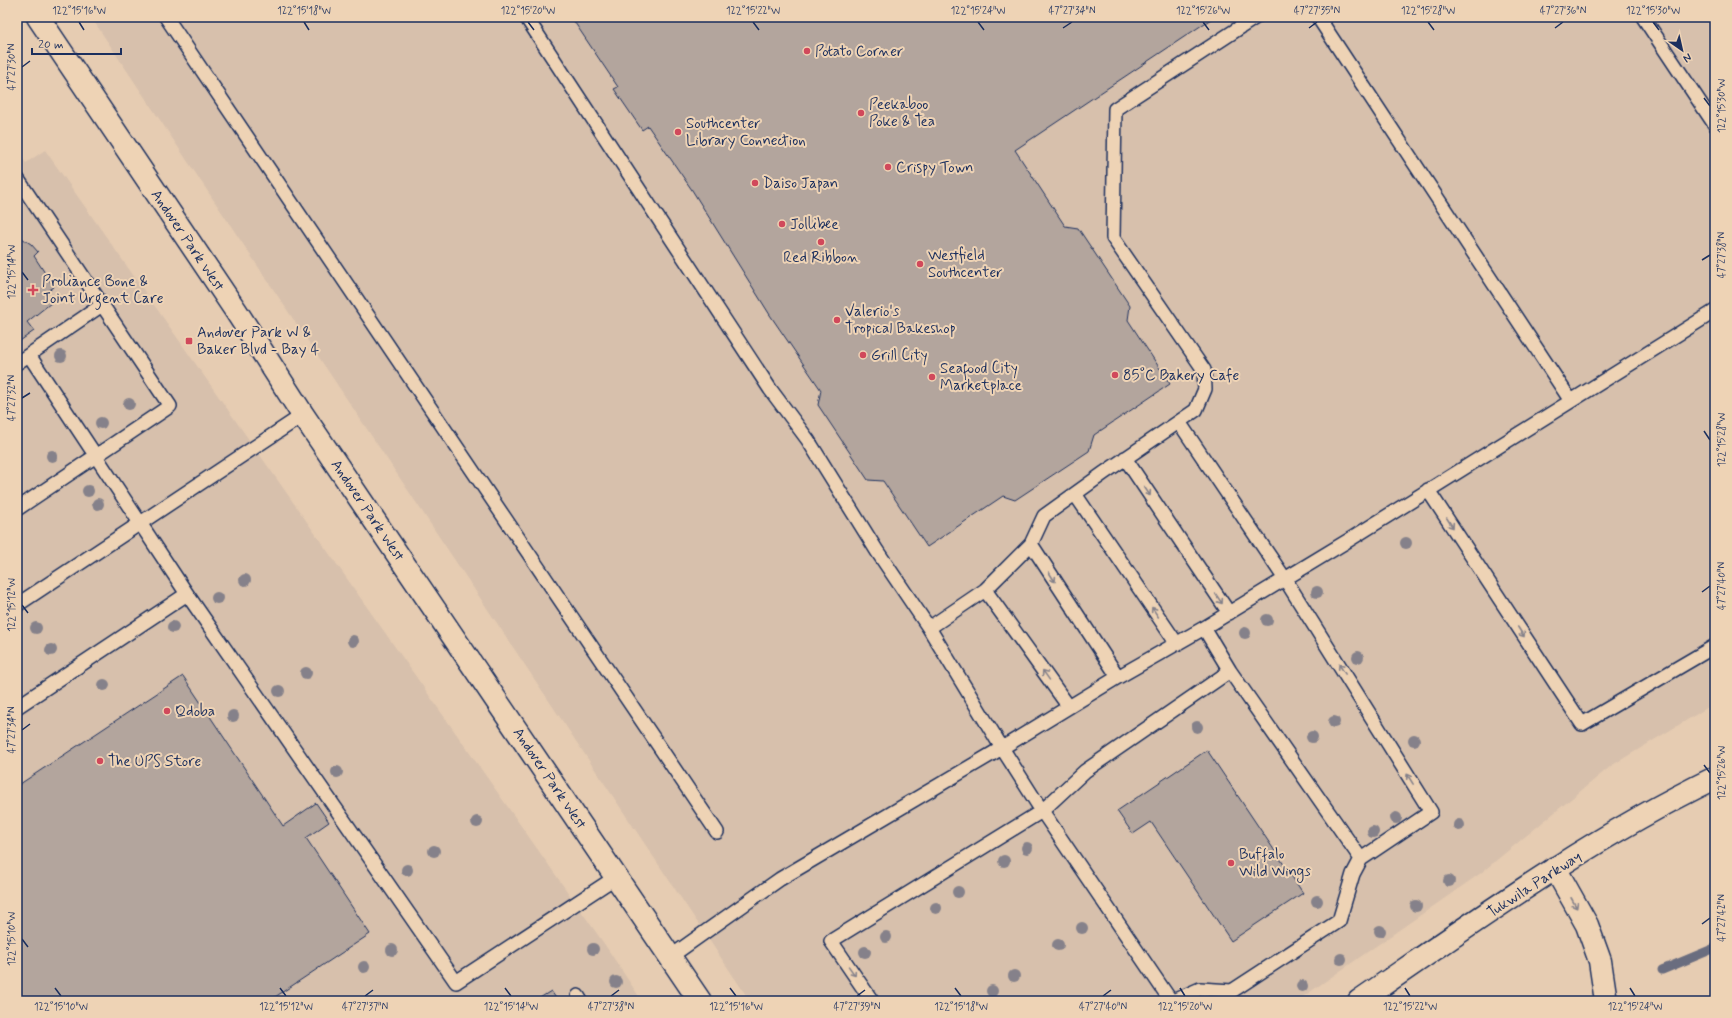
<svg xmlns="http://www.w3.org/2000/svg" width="1732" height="1018" font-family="Mynerve,sans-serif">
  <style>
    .built { fill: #d7c0ac }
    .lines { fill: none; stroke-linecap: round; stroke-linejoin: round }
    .stream { stroke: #6b6d7f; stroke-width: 9 }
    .building { fill: #b3a59d; stroke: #1b2f5e }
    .lane-casing { stroke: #1b2f5e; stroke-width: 16 }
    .secondary-casing { stroke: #1b2f5e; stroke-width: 25 }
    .highway-casing { stroke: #1b2f5e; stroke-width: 25 }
    .lane { stroke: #eed3b5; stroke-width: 13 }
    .secondary { stroke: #eed3b5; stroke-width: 22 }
    .highway { stroke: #eed3b5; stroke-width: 22 }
    .tree { fill: #85818a }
    .oneway { stroke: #84818a }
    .ticks { fill: none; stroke: #1b2f5e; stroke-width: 1.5 }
    .poi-dot { fill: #d1495b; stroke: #eed3b5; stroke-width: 1.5 }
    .labels { text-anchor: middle; stroke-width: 4; stroke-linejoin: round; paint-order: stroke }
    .poi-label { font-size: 15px; fill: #1b2f5e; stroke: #eed3b5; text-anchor: start }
    .street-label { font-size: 15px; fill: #1b2f5e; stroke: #eed3b5 }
    .neatline { fill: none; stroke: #1b2f5e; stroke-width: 1.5 }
    .ticks-label { font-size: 10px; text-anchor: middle; fill: #1b2f5e }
  </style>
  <rect width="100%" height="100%" fill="#e6ccb2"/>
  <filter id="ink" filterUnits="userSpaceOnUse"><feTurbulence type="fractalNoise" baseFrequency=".025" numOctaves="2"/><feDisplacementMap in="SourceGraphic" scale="8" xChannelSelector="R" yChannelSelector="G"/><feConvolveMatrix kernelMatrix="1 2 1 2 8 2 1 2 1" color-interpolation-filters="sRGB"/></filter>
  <g filter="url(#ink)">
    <path class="built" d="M 91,17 L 1715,17 L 1715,703 L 1611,766 L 1481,873 L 1297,1001 L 750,1001 Z
      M 45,150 L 605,945 L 642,1001 L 17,1001 L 17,154 L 20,155 L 26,163 Z"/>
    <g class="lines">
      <path class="stream" d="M 1662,970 L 1715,948"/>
    </g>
    <path class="building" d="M 571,17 L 1214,17 L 1015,150 L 1065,226 L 1078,228 L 1130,306 L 1128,320 L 1170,384 L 1094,435 L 1089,451 L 1015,500 L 1003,496 L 927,547 L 883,481 L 868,480 L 818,405 L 821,390 L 770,315 L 692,190 L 648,126 L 642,130 L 614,89 L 618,87 Z
      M 17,235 L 31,244 L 38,252 L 34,256 L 54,287 L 44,294 L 51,303 L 27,322 L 34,331 L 17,343 Z
      M 183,676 L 283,826 L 316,803 L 329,822 L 306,838 L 370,934 L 269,1001 L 17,1001 L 17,786 Z
      M 1207,750 L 1303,893 L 1231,941 L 1151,822 L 1133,834 L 1117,811 Z
      M 551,991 L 558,1001 L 535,1001 Z"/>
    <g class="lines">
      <defs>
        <path id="lane" d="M 166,17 L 717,832
          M 526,17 L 770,389 L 808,440 L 877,551 L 929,628 L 1002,748 L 1042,811 L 831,941 L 872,1001
          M 1318,17 L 1571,401
          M 1643,17 L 1715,125
          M 17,178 L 170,406 L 17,509
          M 29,355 L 187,594 L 456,982 L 616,877
          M 17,363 L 102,305
          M 1125,458 L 1229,613
          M 1428,490 L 1582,724 L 1715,646
          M 1075,494 L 1177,644
          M 1031,544 L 1118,677
          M 985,590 L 1069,707
          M 17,605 L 303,415
          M 929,628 L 985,590 L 1031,544 L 1044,516 L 1104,473 L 1196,410 L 1205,389 L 1204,370 L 1113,238 L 1115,109 L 1256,17
          M 1204,628 L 1230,671 L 1361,859
          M 17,707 L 187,594
          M 670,957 L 780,879 L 1002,748 L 1118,677 L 1204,628 L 1349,540 L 1715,311
          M 578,996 L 581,1001
          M 1171,1001 L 1042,811 L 1085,771 L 1230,671
          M 1173,1001 L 1200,989 L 1232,991 L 1339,921 L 1353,874 L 1361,859 L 1431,812 L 1285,579 L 1179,422"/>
        <path id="secondary" d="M 38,17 L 236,311 L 303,415 L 700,1001
          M 1359,1001 C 1474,922 1589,839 1715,778"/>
        <path id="highway" d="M 1555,868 L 1587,925 L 1600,961 L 1606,1001"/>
      </defs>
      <use href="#lane" class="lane-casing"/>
      <use href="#secondary" class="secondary-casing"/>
      <use href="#highway" class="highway-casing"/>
      <use href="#lane" class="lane"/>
      <use href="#secondary" class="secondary"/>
      <use href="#highway" class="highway"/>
    </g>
    <g class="tree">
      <circle cx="61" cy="356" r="6"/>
      <circle cx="129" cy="404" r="6"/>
      <circle cx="101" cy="423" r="6"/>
      <circle cx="52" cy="456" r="6"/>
      <circle cx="88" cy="491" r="6"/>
      <circle cx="98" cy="504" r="6"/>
      <circle cx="1406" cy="543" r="6"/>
      <circle cx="245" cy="580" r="6"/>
      <circle cx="1317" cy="592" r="6"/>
      <circle cx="217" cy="598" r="6"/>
      <circle cx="1267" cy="620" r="6"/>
      <circle cx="173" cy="627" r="6"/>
      <circle cx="36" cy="628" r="6"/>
      <circle cx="1245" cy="633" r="6"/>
      <circle cx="353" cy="641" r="6"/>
      <circle cx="51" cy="650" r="6"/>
      <circle cx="1358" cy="657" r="6"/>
      <circle cx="306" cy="673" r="6"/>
      <circle cx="104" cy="685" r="6"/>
      <circle cx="279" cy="691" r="6"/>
      <circle cx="233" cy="716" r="6"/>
      <circle cx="1334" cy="722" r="6"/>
      <circle cx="1197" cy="727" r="6"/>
      <circle cx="1312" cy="737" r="6"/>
      <circle cx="1414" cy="740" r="6"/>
      <circle cx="337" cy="772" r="6"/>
      <circle cx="1396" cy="818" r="6"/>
      <circle cx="477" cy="822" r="6"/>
      <circle cx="1459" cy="825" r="6"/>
      <circle cx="1373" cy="832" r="6"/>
      <circle cx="1027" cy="848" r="6"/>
      <circle cx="434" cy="851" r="6"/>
      <circle cx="1004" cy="861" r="6"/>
      <circle cx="407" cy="870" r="6"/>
      <circle cx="1449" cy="881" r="6"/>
      <circle cx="958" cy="892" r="6"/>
      <circle cx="1317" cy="901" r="6"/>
      <circle cx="1416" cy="906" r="6"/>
      <circle cx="936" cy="908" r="6"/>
      <circle cx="1082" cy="928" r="6"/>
      <circle cx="1380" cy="931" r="6"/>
      <circle cx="886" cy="937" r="6"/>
      <circle cx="1058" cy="945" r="6"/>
      <circle cx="593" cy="949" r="6"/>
      <circle cx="392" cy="950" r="6"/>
      <circle cx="865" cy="952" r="6"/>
      <circle cx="1341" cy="959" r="6"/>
      <circle cx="364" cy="967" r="6"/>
      <circle cx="1014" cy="976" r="6"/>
      <circle cx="616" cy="982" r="6"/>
      <circle cx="1302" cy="986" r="6"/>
      <circle cx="992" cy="991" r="6"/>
    </g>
    <defs><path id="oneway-shaft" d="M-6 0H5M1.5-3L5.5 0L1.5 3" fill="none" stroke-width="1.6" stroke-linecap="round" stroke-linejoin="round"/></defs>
    <g class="oneway">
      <use href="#oneway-shaft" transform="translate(1147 491) rotate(56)"/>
      <use href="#oneway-shaft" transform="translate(1450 523) rotate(57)"/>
      <use href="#oneway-shaft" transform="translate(1052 577) rotate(57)"/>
      <use href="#oneway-shaft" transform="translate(1219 599) rotate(56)"/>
      <use href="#oneway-shaft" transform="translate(1155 612) rotate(-124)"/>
      <use href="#oneway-shaft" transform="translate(1521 632) rotate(57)"/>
      <use href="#oneway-shaft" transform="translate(1342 669) rotate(-122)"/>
      <use href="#oneway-shaft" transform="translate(1046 675) rotate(-125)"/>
      <use href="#oneway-shaft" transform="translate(1410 779) rotate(-122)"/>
      <use href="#oneway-shaft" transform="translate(1574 903) rotate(61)"/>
      <use href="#oneway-shaft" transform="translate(852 971) rotate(55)"/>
    </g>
  </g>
  <path class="ticks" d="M 79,22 L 84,30M 304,22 L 309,30M 528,22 L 534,30M 753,22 L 759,30M 978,22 L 984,30M 1203,22 L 1209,30M 1428,22 L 1434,30M 1653,22 L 1659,30M 1063,28 L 1072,22M 1309,28 L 1317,22M 1555,28 L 1563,22M 22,67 L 30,61M 1704,98 L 1710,106M 1702,260 L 1710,255M 22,272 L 28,280M 22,398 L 30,393M 1704,431 L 1710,440M 1702,592 L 1710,586M 22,605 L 28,613M 22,730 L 30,724M 1704,765 L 1710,773M 1702,924 L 1710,918M 22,939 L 28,947M 55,988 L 61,996M 280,988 L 286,996M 505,988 L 511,996M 730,988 L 736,996M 955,988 L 961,996M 1180,988 L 1185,996M 1405,988 L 1410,996M 1630,988 L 1635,996M 365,996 L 373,990M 611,996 L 619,990M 857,996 L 865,990M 1103,996 L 1111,990"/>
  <g class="poi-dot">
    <circle cx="807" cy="51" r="4"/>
    <circle cx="861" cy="113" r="4"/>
    <circle cx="678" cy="132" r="4"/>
    <circle cx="888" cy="167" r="4"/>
    <circle cx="755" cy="183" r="4"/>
    <circle cx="782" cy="224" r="4"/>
    <circle cx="821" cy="242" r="4"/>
    <circle cx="920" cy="264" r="4"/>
    <path d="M31 284h4v4h4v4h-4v4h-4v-4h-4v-4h4z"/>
    <circle cx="837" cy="320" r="4"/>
    <rect x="185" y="337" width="8" height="8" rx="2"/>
    <circle cx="863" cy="355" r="4"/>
    <circle cx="1115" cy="375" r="4"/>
    <circle cx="932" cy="377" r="4"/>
    <circle cx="167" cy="711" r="4"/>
    <circle cx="100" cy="761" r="4"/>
    <circle cx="1231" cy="863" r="4"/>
  </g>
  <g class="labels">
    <g class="poi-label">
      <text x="815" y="56">Potato Corner</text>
      <text x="869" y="109">Peekaboo<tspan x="869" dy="17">Poke &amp; Tea</tspan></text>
      <text x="686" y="128">Southcenter<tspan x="686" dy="17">Library Connection</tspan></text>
      <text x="896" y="172">Crispy Town</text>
      <text x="763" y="188">Daiso Japan</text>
      <text x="790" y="229">Jollibee</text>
      <text x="928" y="260">Westfield<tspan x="928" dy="17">Southcenter</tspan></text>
      <text x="821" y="262" text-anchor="middle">Red Ribbon</text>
      <text x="42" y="286">Proliance Bone &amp;<tspan x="42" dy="17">Joint Urgent Care</tspan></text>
      <text x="845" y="316">Valerio's<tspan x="845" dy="17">Tropical Bakeshop</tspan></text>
      <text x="197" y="337">Andover Park W &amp;<tspan x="197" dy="17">Baker Blvd - Bay 4</tspan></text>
      <text x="871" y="360">Grill City</text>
      <text x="940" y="373">Seafood City<tspan x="940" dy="17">Marketplace</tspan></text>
      <text x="1123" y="380">85°C Bakery Cafe</text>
      <text x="175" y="716">Qdoba</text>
      <text x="108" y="766">The UPS Store</text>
      <text x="1239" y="859">Buffalo<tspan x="1239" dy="17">Wild Wings</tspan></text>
    </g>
    <g class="street-label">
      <text transform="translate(188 240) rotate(56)" y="5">Andover Park West</text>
      <text transform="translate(368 510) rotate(56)" y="5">Andover Park West</text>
      <text transform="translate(550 778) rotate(56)" y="5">Andover Park West</text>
      <text transform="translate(1534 884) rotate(-33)" y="5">Tukwila Parkway</text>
    </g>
  </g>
  <rect width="1732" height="1018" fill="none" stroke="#eed3b5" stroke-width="44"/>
  <g transform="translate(1682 50) rotate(146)" stroke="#eed3b5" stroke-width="3" paint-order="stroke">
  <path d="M0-3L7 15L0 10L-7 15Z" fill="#1b2f5e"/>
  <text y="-6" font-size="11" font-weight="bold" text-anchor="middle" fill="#1b2f5e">N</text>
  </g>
  <path d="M32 48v6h89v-6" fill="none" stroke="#1b2f5e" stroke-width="2"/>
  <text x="38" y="48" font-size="12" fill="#1b2f5e" stroke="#eed3b5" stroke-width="3" paint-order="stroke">20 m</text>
  <rect x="22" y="22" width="1688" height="974" class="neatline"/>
  <g class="ticks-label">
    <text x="79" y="14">122°15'16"W</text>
    <text x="304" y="14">122°15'18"W</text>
    <text x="528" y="14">122°15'20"W</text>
    <text x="753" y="14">122°15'22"W</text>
    <text x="978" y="14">122°15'24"W</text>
    <text x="1072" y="14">47°27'34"N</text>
    <text x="1203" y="14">122°15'26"W</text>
    <text x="1317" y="14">47°27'35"N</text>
    <text x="1428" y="14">122°15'28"W</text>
    <text x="1563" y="14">47°27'36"N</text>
    <text x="1653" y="14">122°15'30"W</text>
    <text transform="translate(11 67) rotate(-90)" y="4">47°27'30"N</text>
    <text transform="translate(1721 106) rotate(-90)" y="4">122°15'30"W</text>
    <text transform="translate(1721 255) rotate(-90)" y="4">47°27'38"N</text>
    <text transform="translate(11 272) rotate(-90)" y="4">122°15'14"W</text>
    <text transform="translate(11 398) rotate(-90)" y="4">47°27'32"N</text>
    <text transform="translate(1721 440) rotate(-90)" y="4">122°15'28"W</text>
    <text transform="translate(1721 586) rotate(-90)" y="4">47°27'40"N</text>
    <text transform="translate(11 605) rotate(-90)" y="4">122°15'12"W</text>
    <text transform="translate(11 730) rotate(-90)" y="4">47°27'34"N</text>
    <text transform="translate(1721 773) rotate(-90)" y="4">122°15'26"W</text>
    <text transform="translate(1721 918) rotate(-90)" y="4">47°27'42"N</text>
    <text transform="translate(11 939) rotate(-90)" y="4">122°15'10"W</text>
    <text x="61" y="1010">122°15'10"W</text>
    <text x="286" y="1010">122°15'12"W</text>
    <text x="365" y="1010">47°27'37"N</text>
    <text x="511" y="1010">122°15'14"W</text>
    <text x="611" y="1010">47°27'38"N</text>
    <text x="736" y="1010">122°15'16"W</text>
    <text x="857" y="1010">47°27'39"N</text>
    <text x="961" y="1010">122°15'18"W</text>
    <text x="1103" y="1010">47°27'40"N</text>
    <text x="1185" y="1010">122°15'20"W</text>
    <text x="1410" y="1010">122°15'22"W</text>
    <text x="1635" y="1010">122°15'24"W</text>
  </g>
</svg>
